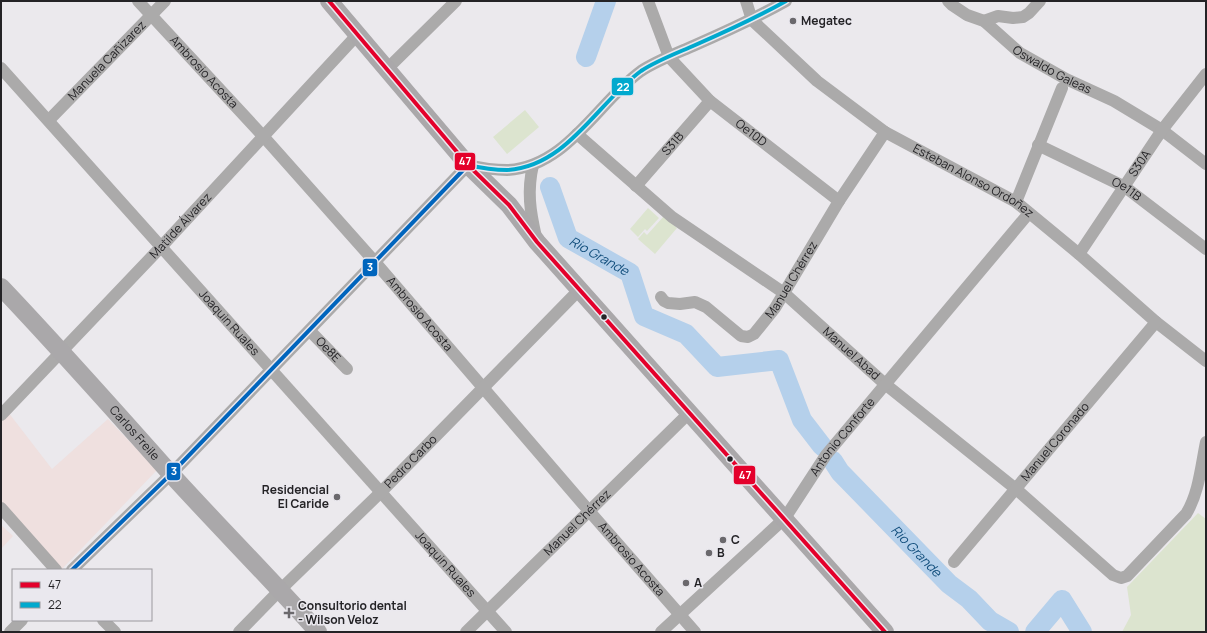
<svg xmlns="http://www.w3.org/2000/svg" width="1207" height="633" font-family="Manrope,sans-serif">
  <style>
    .education { fill: #efe0df }
    .green { fill: #dce4cf }
    .lines { fill: none; stroke-linecap: round; stroke-linejoin: round }
    .river { stroke: #b5d0eb; stroke-width: 20 }
    .street { stroke: #abaaaa; stroke-width: 12 }
    .secondary { stroke: #aaa8aa; stroke-width: 18 }
    .bus-1-casing { stroke: #eae8ee; stroke-width: 7 }
    .bus-2-casing { stroke: #eae8ee; stroke-width: 7 }
    .bus-3-casing { stroke: #eae8ee; stroke-width: 7 }
    .bus-1 { stroke: #e4002b; stroke-width: 4 }
    .bus-2 { stroke: #00a9ce; stroke-width: 4 }
    .bus-3 { stroke: #0065bd; stroke-width: 4 }
    .poi-dot { fill: #6a686c; stroke: #eae8ee; stroke-width: 1.5 }
    .bus-dot { fill: #242326; stroke: #eae8ee; stroke-width: 1.5 }
    .labels { text-anchor: middle; stroke-width: 3; stroke-linejoin: round; paint-order: stroke }
    .poi-label { font-size: 12px; font-weight: bold; fill: #242326; stroke: #eae8ee; text-anchor: start }
    .street-label { font-size: 12px; fill: #242326; stroke: #eae8ee }
    .water-label { font-size: 13px; font-style: italic; fill: #134f7d; stroke: #eae8ee }
    .line-badge { stroke: #eae8ee; stroke-width: 1.5 }
    .badge-label { font-size: 11px; text-anchor: middle; font-weight: bold; fill: #fff }
  </style>
  <rect width="100%" height="100%" fill="#ebe9ed"/>
  <path class="education" d="M 8,412 L 52,469 L 108,419 L 157,470 L 61,570 L 1,512 L 1,420 Z
    M 1,525 L 13,536 L 1,549 Z"/>
  <path class="green" d="M 525,110 L 539,127 L 507,154 L 493,137 Z
    M 648,208 L 659,218 L 647,231 L 645,229 L 638,237 L 630,229 Z
    M 664,216 L 677,228 L 655,254 L 638,239 L 644,232 L 647,235 Z
    M 1198,513 L 1206,519 L 1206,632 L 1122,632 L 1131,615 L 1127,587 Z"/>
  <g class="lines">
    <g class="river">
      <path d="M 586,57 L 606,1"/>
      <path id="s1" d="M 550,187 L 568,238 L 630,273 L 644,316 L 686,334 L 717,367 L 779,360 L 802,420 L 822,446"/>
      <path id="s2" d="M 833,461 L 840,472 L 949,584 L 969,599 L 990,621 L 1009,632"/>
      <path d="M 1035,632 L 1062,600 L 1082,632"/>
    </g>
    <g class="street">
      <path id="s3" d="M 138,1 L 263,136 L 375,262 L 583,504 L 695,632"/>
      <path id="s4" d="M 648,1 L 669,57 L 710,101 L 839,201"/>
      <path id="s5" d="M 746,1 L 752,20 L 817,81 L 885,132 L 1016,202 L 1079,254 L 1156,322 L 1206,361"/>
      <path id="s6" d="M 948,1 L 952,5 L 967,15 L 984,21 L 1020,53 L 1066,79 L 1114,101 L 1162,130 L 1206,164"/>
      <path d="M 984,21 L 998,16 L 1013,18 L 1023,17 L 1029,13 L 1040,1"/>
      <path id="s7" d="M 1,68 L 506,632"/>
      <path d="M 387,69 L 456,1"/>
      <path id="s8" d="M 49,120 L 165,1"/>
      <path id="s9" d="M 577,134 L 672,217 L 784,293 L 885,384 L 1016,489 L 1113,575 L 1121,578 L 1127,576 L 1186,514 C 1199,493 1201,466 1206,442"/>
      <path id="s10" d="M 1038,145 L 1125,187 L 1206,249"/>
      <path d="M 533,165 C 527,191 530,211 536,237"/>
      <path id="s11" d="M 636,186 L 710,101"/>
      <path d="M 1016,202 L 1062,88"/>
      <path id="s12" d="M 1079,254 L 1162,130 L 1206,74"/>
      <path id="s13" d="M 661,297 L 664,301 L 668,303 L 680,304 L 695,302 L 706,307 L 741,336 L 748,337 L 754,334 L 775,308 L 839,201 L 885,132"/>
      <path id="s14" d="M 310,331 L 347,369"/>
      <path id="s15" d="M 1,415 L 161,247 L 358,34"/>
      <path d="M 1,508 L 56,570"/>
      <path id="s16" d="M 954,562 L 1156,322"/>
      <path d="M 72,570 L 171,474 L 468,165 C 481,168 494,170 507,170 C 567,167 598,102 641,71 C 656,61 677,53 693,46 C 725,32 756,18 786,1"/>
      <path d="M 103,620 L 115,632"/>
      <path d="M 10,632 L 22,620"/>
      <path id="s17" d="M 239,632 L 280,590 L 381,492 L 580,289"/>
      <path id="s18" d="M 466,632 L 689,413"/>
      <path id="s19" d="M 661,632 L 785,518 L 826,455 L 1029,213"/>
    </g>
    <g class="secondary">
      <path d="M 329,1 L 468,165 L 509,205 L 537,242 L 885,632"/>
      <path id="s20" d="M 1,287 C 59,348 114,410 170,473 C 218,526 270,578 318,632"/>
    </g>
    <defs>
      <path id="bus-1" d="M 329,1 L 468,165 L 509,205 L 537,242 L 885,632"/>
      <path id="bus-2" d="M 468,165 C 481,168 494,170 507,170 C 567,167 598,102 641,71 C 656,61 677,53 693,46 C 725,32 756,18 786,1"/>
      <path id="bus-3" d="M 72,570 L 171,474 L 468,165"/>
    </defs>
    <use href="#bus-1" class="bus-1-casing"/>
    <use href="#bus-2" class="bus-2-casing"/>
    <use href="#bus-3" class="bus-3-casing"/>
    <use href="#bus-1" class="bus-1"/>
    <use href="#bus-2" class="bus-2"/>
    <use href="#bus-3" class="bus-3"/>
  </g>
  <g class="poi-dot">
    <circle cx="793" cy="21" r="4"/>
    <circle cx="337" cy="497" r="4"/>
    <circle cx="723" cy="540" r="4"/>
    <circle cx="709" cy="553" r="4"/>
    <circle cx="686" cy="583" r="4"/>
    <path d="M287 607h4v4h4v4h-4v4h-4v-4h-4v-4h4z"/>
  </g>
  <g class="bus-dot">
    <circle cx="604" cy="317" r="3.5"/>
    <circle cx="730" cy="459" r="3.5"/>
  </g>
  <g class="labels">
    <g class="poi-label">
      <text x="801" y="25">Megatec</text>
      <text x="329" y="494" text-anchor="end">Residencial<tspan x="329" dy="14">El Caride</tspan></text>
      <text x="731" y="544">C</text>
      <text x="717" y="557">B</text>
      <text x="694" y="587">A</text>
      <text x="298" y="610">Consultorio dental<tspan x="298" dy="14">- Wilson Veloz</tspan></text>
    </g>
    <g class="street-label">
      <text dy="4" stroke="none"><textPath href="#s8" startOffset="83">Manuela Cañizarez</textPath></text>
      <text dy="4" stroke="none"><textPath href="#s6" startOffset="126">Oswaldo Galeas</textPath></text>
      <text dy="4" stroke="none"><textPath href="#s3" startOffset="97">Ambrosio Acosta</textPath></text>
      <text dy="4" stroke="none"><textPath href="#s4" startOffset="172">Oe10D</textPath></text>
      <text dy="4" stroke="none"><textPath href="#s11" startOffset="56">S31B</textPath></text>
      <text dy="4" stroke="none"><textPath href="#s12" startOffset="109">S30A</textPath></text>
      <text dy="4" stroke="none"><textPath href="#s5" startOffset="295">Esteban Alonso Ordoñez</textPath></text>
      <text dy="4" stroke="none"><textPath href="#s10" startOffset="99">Oe11B</textPath></text>
      <text dy="4" stroke="none"><textPath href="#s15" startOffset="261">Matilde Álvarez</textPath></text>
      <text dy="4" stroke="none"><textPath href="#s13" startOffset="174">Manuel Chérrez</textPath></text>
      <text dy="4" stroke="none"><textPath href="#s3" startOffset="421">Ambrosio Acosta</textPath></text>
      <text dy="4" stroke="none"><textPath href="#s7" startOffset="342">Joaquin Ruales</textPath></text>
      <text dy="4" stroke="none"><textPath href="#s14" startOffset="26">Oe8E</textPath></text>
      <text dy="4" stroke="none"><textPath href="#s9" startOffset="352">Manuel Abad</textPath></text>
      <text dy="4" stroke="none"><textPath href="#s20" startOffset="198">Carlos Freile</textPath></text>
      <text dy="4" stroke="none"><textPath href="#s19" startOffset="268">Antonio Conforte</textPath></text>
      <text dy="4" stroke="none"><textPath href="#s16" startOffset="157">Manuel Coronado</textPath></text>
      <text dy="4" stroke="none"><textPath href="#s17" startOffset="242">Pedro Carbo</textPath></text>
      <text dy="4" stroke="none"><textPath href="#s18" startOffset="156">Manuel Chérrez</textPath></text>
      <text dy="4" stroke="none"><textPath href="#s3" startOffset="745">Ambrosio Acosta</textPath></text>
      <text dy="4" stroke="none"><textPath href="#s7" startOffset="666">Joaquin Ruales</textPath></text>
    </g>
    <g class="water-label">
      <text dy="5" stroke="none"><textPath href="#s1" startOffset="90">Rio Grande</textPath></text>
      <text dy="5" stroke="none"><textPath href="#s2" startOffset="123">Rio Grande</textPath></text>
    </g>
  </g>
  <g class="line-badge">
    <rect x="611" y="77" width="23" height="19" rx="4" fill="#00a9ce"/>
    <rect x="454" y="152" width="22" height="19" rx="4" fill="#e4002b"/>
    <rect x="362" y="258" width="16" height="19" rx="4" fill="#0065bd"/>
    <rect x="166" y="462" width="15" height="19" rx="4" fill="#0065bd"/>
    <rect x="733" y="465" width="23" height="20" rx="4" fill="#e4002b"/>
  </g>
  <g class="badge-label">
    <text x="623" y="91">22</text>
    <text x="465" y="165">47</text>
    <text x="370" y="271">3</text>
    <text x="174" y="475">3</text>
    <text x="745" y="479">47</text>
  </g>
  <rect width="1207" height="633" fill="none" stroke="#242326" stroke-width="4"/>
  <rect x="12" y="569" width="140" height="52" fill="#eae8ee" stroke="#9b999e"/>
  <rect x="20" y="582" width="20" height="6" fill="#e4002b" stroke="#9b999e"/>
  <text x="48" y="589" font-size="12" fill="#242326">47</text>
  <rect x="20" y="602" width="20" height="6" fill="#00a9ce" stroke="#9b999e"/>
  <text x="48" y="609" font-size="12" fill="#242326">22</text>
</svg>
